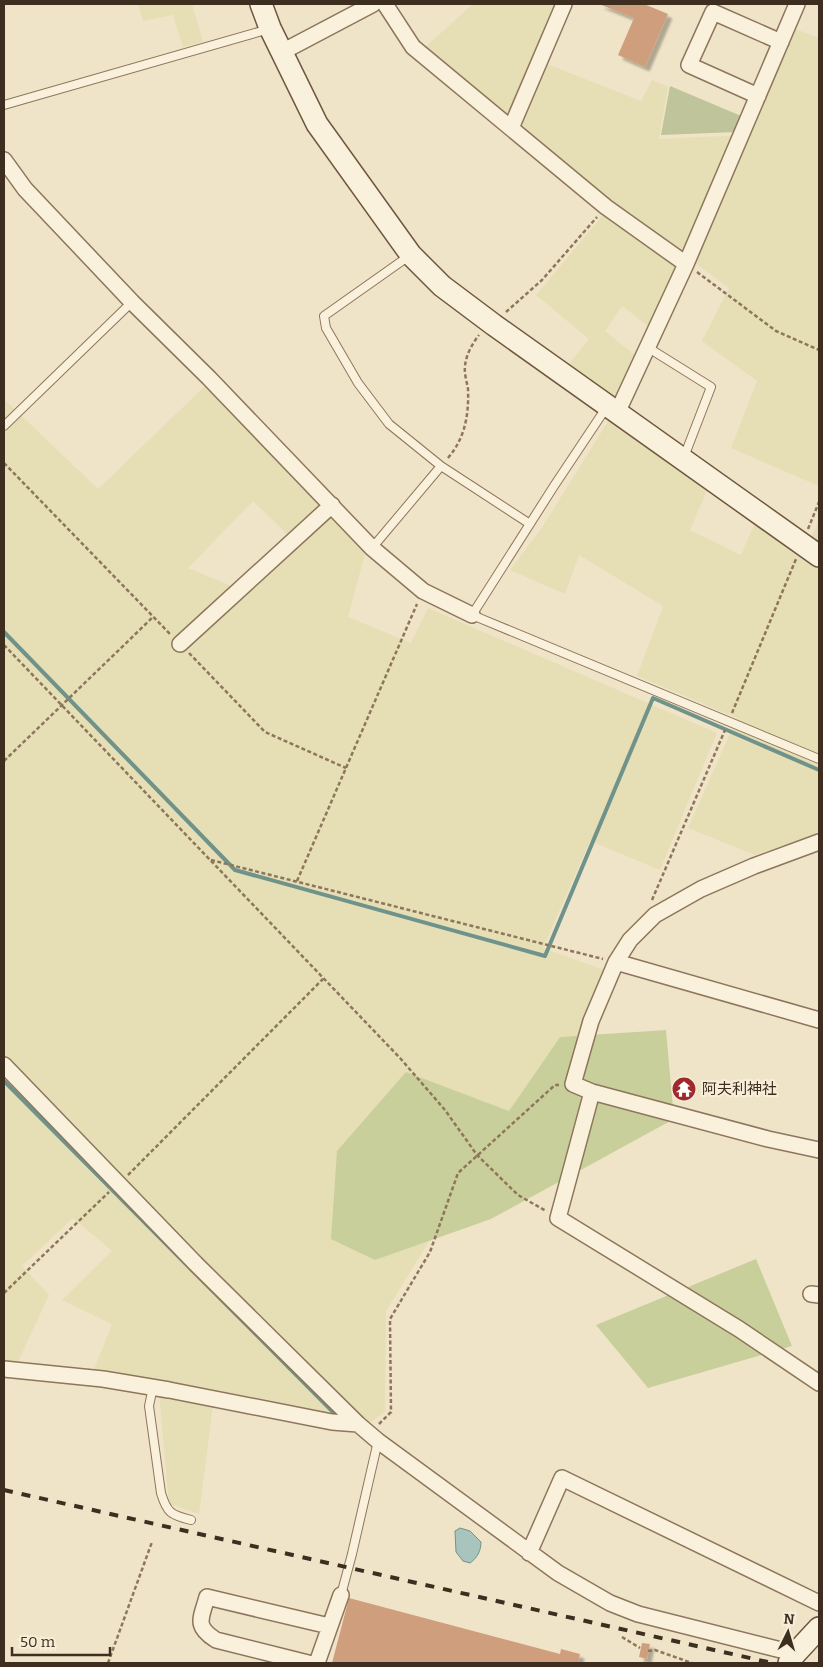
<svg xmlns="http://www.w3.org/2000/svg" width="823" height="1667" font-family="Bitter,'Noto Sans JP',serif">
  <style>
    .farmland { fill: #e6deb5 }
    .green { fill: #c9cf9b }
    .cemetery { fill: #bfc49a }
    .water { fill: #a9c4bc; stroke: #6f938a }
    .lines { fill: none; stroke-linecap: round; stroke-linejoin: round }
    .stream { stroke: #6f938a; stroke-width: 4 }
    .building { fill: #cf9f7d; filter: url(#shadow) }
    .lane-casing { stroke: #8d765c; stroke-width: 10 }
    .street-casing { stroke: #8d765c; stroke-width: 18 }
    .secondary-casing { stroke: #6f573f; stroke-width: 24 }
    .path { stroke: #8d765c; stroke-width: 2.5; stroke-dasharray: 4 2.5; stroke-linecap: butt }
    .lane { stroke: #faf1dc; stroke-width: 8 }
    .street { stroke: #faf1dc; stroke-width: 15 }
    .secondary { stroke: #faf1dc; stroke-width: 21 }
    .rail { stroke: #3d2e20; stroke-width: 4; stroke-dasharray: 9 9; stroke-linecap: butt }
    .labels { text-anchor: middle; stroke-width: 4.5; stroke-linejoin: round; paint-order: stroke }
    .poi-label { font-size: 15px; fill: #3d2e20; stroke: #f7eed8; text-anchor: start }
  </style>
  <defs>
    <filter id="shadow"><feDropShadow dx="4.5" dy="4.5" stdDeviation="1" flood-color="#0004"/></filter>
  </defs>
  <rect width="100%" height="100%" fill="#f0e4c8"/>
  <path class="farmland" d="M 138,4 L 192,4 L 203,42 L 183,47 L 173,15 L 143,21 Z
    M 473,4 L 559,4 L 537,60 L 641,101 L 652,80 L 668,87 L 659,139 L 746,135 L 795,29 L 819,38 L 819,486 L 731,448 L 757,381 L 702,341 L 729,288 L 687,257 L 653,330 L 622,306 L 605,331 L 636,356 L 617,401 L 569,364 L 589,339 L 536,295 L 613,203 L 423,49 Z
    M 205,386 L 322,506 L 291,538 L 253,501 L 188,568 L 246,592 L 331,512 L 366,550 L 348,617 L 411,643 L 428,608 L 717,733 L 660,870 L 590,841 L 543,948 L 607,971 L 584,1035 L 560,1037 L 509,1111 L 406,1072 L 375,1260 L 430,1240 L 386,1311 L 385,1412 L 369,1423 L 350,1403 L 338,1416 L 215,1391 L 199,1514 L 169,1504 L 158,1382 L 93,1372 L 112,1324 L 62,1300 L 112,1251 L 73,1218 L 22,1266 L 49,1295 L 17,1364 L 4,1363 L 4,399 L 98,489 Z
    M 609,420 L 708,488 L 690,530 L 741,555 L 755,523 L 803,554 L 819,521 L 819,837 L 804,839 L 755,855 L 688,828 L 737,718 L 637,676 L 663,606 L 579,555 L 565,594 L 510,570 L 541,529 Z"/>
  <path class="green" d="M 666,1030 L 674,1119 L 491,1219 L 375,1260 L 331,1239 L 337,1151 L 406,1072 L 509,1111 L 560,1037 Z
    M 756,1259 L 792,1346 L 648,1388 L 596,1325 Z"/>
  <path class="cemetery" d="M 670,86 L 746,118 L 737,132 L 661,135 Z"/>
  <path class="water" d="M 460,1528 L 470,1531 L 481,1542 C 481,1551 477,1558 470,1563 L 463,1561 L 456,1552 L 455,1531 Z"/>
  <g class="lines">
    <path class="stream" d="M 4,632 L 235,870 L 545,956 L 653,698 L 819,770
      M 4,1081 L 333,1412"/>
  </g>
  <path class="building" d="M 599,4 L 644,4 L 668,14 L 645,67 L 618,55 L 634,18 Z
    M 349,1598 L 560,1654 L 561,1649 L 580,1654 L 578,1663 L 332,1663 Z
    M 642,1643 L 650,1644 L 647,1659 L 639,1657 Z"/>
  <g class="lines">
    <defs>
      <path id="lane" d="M 4,105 L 269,29
        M 647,347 L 711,387 L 684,457
        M 606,408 L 554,486 L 472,615 L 819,759
        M 4,426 L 132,302
        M 441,466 L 530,524
        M 372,548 L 441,466 L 389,424 L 358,383 L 326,328 L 324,316 L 409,256
        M 153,1387 L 149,1406 L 161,1493 C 167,1513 171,1515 191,1520
        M 341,1595 L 352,1554 L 378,1441"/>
      <path id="street" d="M 385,4 L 413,47 L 606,207 L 686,264
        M 282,52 L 373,4
        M 758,96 L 689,65 L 713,12 L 781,42
        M 511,128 L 564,4
        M 4,160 L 25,189 L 132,302 L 209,378 L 372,548 L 423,591 L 472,615
        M 617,413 L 686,264 L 797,4
        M 180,644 L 332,505
        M 819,842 L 754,866 L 701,889 L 655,915 L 630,940 L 616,962 L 591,1021 L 573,1084 L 592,1092 L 768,1139 L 819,1150
        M 616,962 L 819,1020
        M 4,1065 L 196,1264 L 358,1424 L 378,1441 L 558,1573 L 610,1603 L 638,1614 L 789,1652 L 794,1655
        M 592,1092 L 558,1218 L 739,1329 L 819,1383
        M 811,1294 L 819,1295
        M 4,1369 L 103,1379 L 169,1390 L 332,1422 L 358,1424
        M 529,1553 L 562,1478 L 819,1603
        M 308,1663 L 216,1640 C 194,1626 201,1619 207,1597 L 329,1626
        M 317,1663 L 341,1595"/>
      <path id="secondary" d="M 261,4 L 270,28 L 317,124 L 411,255 L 442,286 L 494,325 L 819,556
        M 789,1663 L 794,1655 L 819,1628"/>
    </defs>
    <use href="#lane" class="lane-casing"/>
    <use href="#street" class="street-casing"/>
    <use href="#secondary" class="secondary-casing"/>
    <path class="path" d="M 697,272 L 776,331 L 819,350
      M 506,312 L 542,280 L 597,217
      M 448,458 C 465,438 469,415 468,389 C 467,382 464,374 465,366 C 466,355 472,344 479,335
      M 4,463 L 171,635
      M 808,529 L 819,502
      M 4,645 L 400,1058 L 445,1110 L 477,1155 L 518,1195 L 546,1211
      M 189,653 L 265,732 L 346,768
      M 732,713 L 796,559
      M 4,761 L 153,617
      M 211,860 L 603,959
      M 297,881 L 417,604
      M 652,900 L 725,730
      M 128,1175 L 323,979
      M 4,1293 L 109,1192
      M 379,1424 L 391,1412 L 390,1319 L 430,1252 L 458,1173 L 555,1085 L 559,1085
      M 622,1637 L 640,1648
      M 648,1651 L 655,1650 L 692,1663
      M 108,1663 L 152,1542"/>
    <use href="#lane" class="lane"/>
    <use href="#street" class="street"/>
    <use href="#secondary" class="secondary"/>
    <path class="rail" d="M 4,1490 L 772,1663"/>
  </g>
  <defs>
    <symbol id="temple-disc" viewBox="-11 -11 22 22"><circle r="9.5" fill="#9e2a2b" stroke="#f7eed8"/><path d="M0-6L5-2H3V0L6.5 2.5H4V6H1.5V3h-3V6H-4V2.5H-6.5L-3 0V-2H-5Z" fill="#fff"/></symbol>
  </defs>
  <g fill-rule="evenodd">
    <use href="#temple-disc" x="670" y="1075" width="28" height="28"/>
  </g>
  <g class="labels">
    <g class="poi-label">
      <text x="702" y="1094">阿夫利神社</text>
    </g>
  </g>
  <rect width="823" height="1667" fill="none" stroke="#3d2e20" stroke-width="10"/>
  <g transform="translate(788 1632) rotate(5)" stroke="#f7eed8" stroke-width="4" paint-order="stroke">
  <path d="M0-4L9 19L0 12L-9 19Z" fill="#3d2e20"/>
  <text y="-8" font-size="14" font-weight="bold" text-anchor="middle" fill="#3d2e20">N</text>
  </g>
  <path d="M12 1647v8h98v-8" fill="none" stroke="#3d2e20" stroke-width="2.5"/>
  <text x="20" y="1647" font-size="15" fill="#3d2e20" stroke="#f7eed8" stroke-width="4" paint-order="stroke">50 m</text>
</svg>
